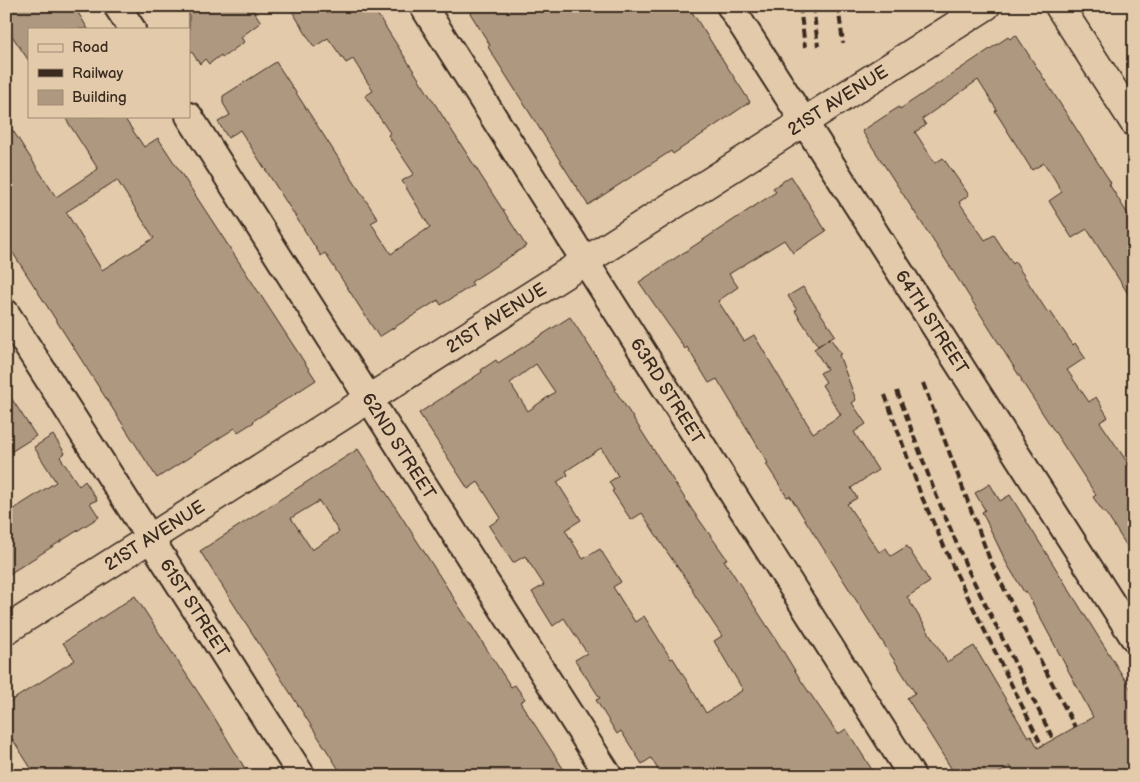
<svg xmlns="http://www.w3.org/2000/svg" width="1140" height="782" font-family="'Balsamiq Sans',sans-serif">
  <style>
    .building { fill: #af9880; stroke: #3b2a1e; fill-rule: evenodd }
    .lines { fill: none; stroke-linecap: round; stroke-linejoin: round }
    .minor-casing { stroke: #3b2a1e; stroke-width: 30 }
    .tertiary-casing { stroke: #3b2a1e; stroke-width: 31 }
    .secondary-casing { stroke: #3b2a1e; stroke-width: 31 }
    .minor { stroke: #e2caab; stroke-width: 26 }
    .tertiary { stroke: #e2caab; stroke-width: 28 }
    .secondary { stroke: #e2caab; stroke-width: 28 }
    .rail { stroke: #3b2a1e; stroke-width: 4; stroke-dasharray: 8 4; stroke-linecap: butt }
    .labels { text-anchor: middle; stroke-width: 5; stroke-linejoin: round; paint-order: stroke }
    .street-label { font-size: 18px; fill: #3b2a1e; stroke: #e2caab }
  </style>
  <rect width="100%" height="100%" fill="#e2caab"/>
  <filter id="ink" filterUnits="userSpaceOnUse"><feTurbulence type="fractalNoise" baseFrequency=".02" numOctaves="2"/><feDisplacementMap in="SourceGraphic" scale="10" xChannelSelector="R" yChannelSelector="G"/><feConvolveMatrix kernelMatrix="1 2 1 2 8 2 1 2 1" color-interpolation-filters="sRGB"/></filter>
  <g filter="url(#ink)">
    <path class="building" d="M 6,6 L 74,6 L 88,29 L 29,29 L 29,61 L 6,27 Z
      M 189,6 L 250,6 L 261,22 L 241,37 L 244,42 L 222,58 L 221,55 L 209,64 L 205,59 L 200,64 L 189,48 Z
      M 289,6 L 372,6 L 526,246 L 471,282 L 473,285 L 441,305 L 438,300 L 379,337 L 325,253 L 321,256 L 240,130 L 228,138 L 218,122 L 230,115 L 223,103 L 223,96 L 276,62 L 378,219 L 371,223 L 391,254 L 430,227 L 402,181 L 414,174 L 388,135 L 390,133 L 365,96 L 373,91 L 353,59 L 346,63 L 328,38 L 314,47 Z
      M 481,6 L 688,6 L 750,102 L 673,154 L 671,151 L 588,205 L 488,47 L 490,45 L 470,13 Z
      M 1016,35 L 1111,183 L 1109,184 L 1134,224 L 1134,303 L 1087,229 L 1072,238 L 1049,201 L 1062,192 L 1054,178 L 1044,163 L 1032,170 L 995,111 L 997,110 L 978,80 L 922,119 L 926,125 L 915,132 L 935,163 L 943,158 L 969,195 L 959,202 L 985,240 L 994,235 L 1013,264 L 1015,262 L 1048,313 L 1050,311 L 1073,345 L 1075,343 L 1085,358 L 1067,370 L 1089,402 L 1096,397 L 1108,417 L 1100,422 L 1134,472 L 1134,557 L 1105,512 L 1104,513 L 1093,497 L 1096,495 L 1021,380 L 1022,380 L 962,285 L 862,131 L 899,107 L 900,109 L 1008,37 L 1010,39 Z
      M 64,116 L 123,116 L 144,147 L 158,138 L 316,380 L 253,421 L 254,422 L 238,432 L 235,428 L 157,478 L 6,242 L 6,120 L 56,197 L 98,169 ZM 117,180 L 154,238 L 102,270 L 66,212 Z
      M 791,176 L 826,231 L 793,253 L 784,240 L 729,274 L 738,287 L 718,301 L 744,341 L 754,335 L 813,433 L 841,415 L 822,385 L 826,382 L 820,373 L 827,369 L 814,349 L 830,338 L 841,354 L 839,355 L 856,400 L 852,403 L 866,424 L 854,432 L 878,470 L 851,488 L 857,498 L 847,504 L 879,552 L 886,548 L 891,556 L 907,546 L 930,582 L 907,597 L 947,662 L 974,646 L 1028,737 L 1031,735 L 1038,748 L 1093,717 L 1026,591 L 1024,592 L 1007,564 L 982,512 L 985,510 L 975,493 L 990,484 L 1000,501 L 1010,495 L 1134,694 L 1134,776 L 1016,776 L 1010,766 L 995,776 L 956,776 L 907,698 L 915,693 L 790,496 L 787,497 L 777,481 L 766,464 L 768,463 L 717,379 L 709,383 L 687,347 L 685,349 L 639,282 L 776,192 L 773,188 Z
      M 803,287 L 835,335 L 818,346 L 795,311 L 797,310 L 788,296 Z
      M 570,317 L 611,379 L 616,389 L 615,390 L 693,511 L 727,559 L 724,560 L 775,638 L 802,682 L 838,734 L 846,729 L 876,776 L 662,776 L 651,758 L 642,764 L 621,731 L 617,734 L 596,700 L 600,698 L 575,660 L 587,653 L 564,618 L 553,626 L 532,592 L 544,585 L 525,556 L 513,563 L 489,526 L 501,518 L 478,482 L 468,489 L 419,413 L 482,372 L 481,370 L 496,360 L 498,363 ZM 536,364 L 555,392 L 528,411 L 510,383 ZM 601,448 L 618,476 L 609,482 L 614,490 L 612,491 L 631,520 L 642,513 L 667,552 L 693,589 L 692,590 L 696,597 L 722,636 L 714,641 L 743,690 L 706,713 L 673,658 L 671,659 L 644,616 L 635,622 L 613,587 L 621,582 L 600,549 L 583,559 L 565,530 L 581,520 L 557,482 L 568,475 L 566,471 Z
      M 6,390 L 36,436 L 6,455 Z
      M 53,435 L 65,453 L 60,457 L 79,486 L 85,481 L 97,500 L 90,503 L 99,517 L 6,576 L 6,514 L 56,482 L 34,447 Z
      M 358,449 L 511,687 L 515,685 L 525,699 L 520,702 L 568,776 L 343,776 L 324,746 L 200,551 ZM 319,501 L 339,532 L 312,550 L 291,518 Z
      M 135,596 L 211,712 L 244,767 L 229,776 L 36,776 L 6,729 L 6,704 L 75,660 L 63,643 Z"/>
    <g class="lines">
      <defs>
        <g id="minor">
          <path d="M 117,6 L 132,29"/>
          <path id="s1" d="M 423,6 L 912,776"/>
          <path id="s2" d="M 730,6 L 1134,638"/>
          <path id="s3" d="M 189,116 L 609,776"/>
          <path id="s4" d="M 6,313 L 302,776"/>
        </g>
        <g id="tertiary">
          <path id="s5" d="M 6,630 L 986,6"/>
        </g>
        <path id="secondary" d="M 1059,6 L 1134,122"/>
      </defs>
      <use href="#minor" class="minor-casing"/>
      <use href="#tertiary" class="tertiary-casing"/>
      <use href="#secondary" class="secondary-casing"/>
      <use href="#minor" class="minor"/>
      <use href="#tertiary" class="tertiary"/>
      <use href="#secondary" class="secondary"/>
      <path class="rail" d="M 800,6 L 805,47
        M 813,6 L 818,46
        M 838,6 L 843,43
        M 923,383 L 990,560 L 1023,627 L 1075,727
        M 897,391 L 934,490 L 967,568 L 1053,739
        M 885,395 L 921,495 L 955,571 L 1042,746"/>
    </g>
  </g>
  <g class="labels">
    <g class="street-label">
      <text dy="6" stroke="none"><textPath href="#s5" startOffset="986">21ST AVENUE</textPath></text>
      <text dy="6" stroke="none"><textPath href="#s5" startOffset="581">21ST AVENUE</textPath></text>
      <text dy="6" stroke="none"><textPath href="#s2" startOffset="375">64TH STREET</textPath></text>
      <text dy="6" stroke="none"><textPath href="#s1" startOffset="456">63RD STREET</textPath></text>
      <text dy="6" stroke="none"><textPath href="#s3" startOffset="391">62ND STREET</textPath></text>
      <text dy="6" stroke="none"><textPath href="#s5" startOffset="176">21ST AVENUE</textPath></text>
      <text dy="6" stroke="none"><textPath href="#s4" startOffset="350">61ST STREET</textPath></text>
    </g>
  </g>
  <rect width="1140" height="782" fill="none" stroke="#e2caab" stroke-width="25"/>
  <rect x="12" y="12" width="1115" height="757" fill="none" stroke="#3b2a1e" stroke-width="2" filter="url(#ink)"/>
  <rect x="28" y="28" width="162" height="90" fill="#e2caab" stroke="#9f8a73"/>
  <rect x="38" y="44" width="25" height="8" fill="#e2caab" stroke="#9f8a73"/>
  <text x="72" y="52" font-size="15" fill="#3b2a1e">Road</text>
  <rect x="38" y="69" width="25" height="8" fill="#3b2a1e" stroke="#9f8a73"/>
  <text x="72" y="78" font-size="15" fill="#3b2a1e">Railway</text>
  <rect x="38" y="90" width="25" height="15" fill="#af9880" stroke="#9f8a73"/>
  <text x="72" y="102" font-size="15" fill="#3b2a1e">Building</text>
</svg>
